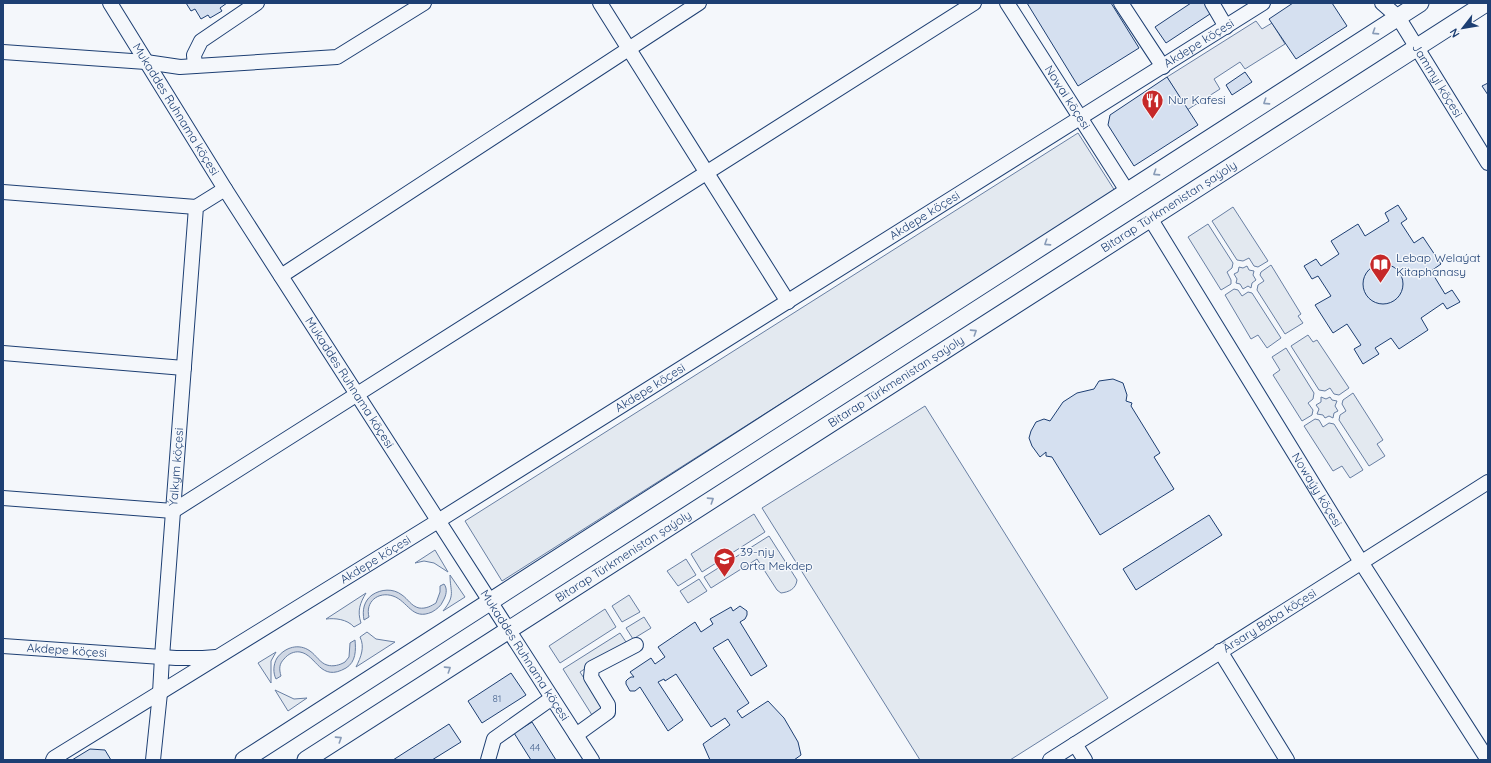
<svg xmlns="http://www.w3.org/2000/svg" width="1491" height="763" font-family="Quicksand,sans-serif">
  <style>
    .green { fill: #e3e9f0; stroke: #687fa3 }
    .parking { fill: #e3e8f0; stroke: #687fa3 }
    .water { fill: #cfd7e4; stroke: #687fa3 }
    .building { fill: #d5e0f0; stroke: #1d3f73 }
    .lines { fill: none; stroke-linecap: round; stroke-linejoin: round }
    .minor-casing { stroke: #1d3f73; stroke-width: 16 }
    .major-casing { stroke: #1d3f73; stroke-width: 19 }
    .minor { stroke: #f4f7fb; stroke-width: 14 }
    .major { stroke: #f4f7fb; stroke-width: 17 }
    .oneway { stroke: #889bb7 }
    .labels { text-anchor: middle; stroke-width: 3; stroke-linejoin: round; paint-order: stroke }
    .number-label { font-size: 10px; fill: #4b6792 }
    .street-label { font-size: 12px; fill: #1d3f73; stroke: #f4f7fb }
    .poi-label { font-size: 12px; fill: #1d3f73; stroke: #f4f7fb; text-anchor: start }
  </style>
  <rect width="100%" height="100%" fill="#f4f7fb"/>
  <path class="green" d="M 1078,133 L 1115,191 L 502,581 L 465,521 Z
    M 1233,207 L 1268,261 L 1258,267 L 1254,266 L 1249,258 L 1243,261 L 1237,260 L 1212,221 Z
    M 1208,224 L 1233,263 L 1232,268 L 1227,272 L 1231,280 L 1231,284 L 1221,290 L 1188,237 Z
    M 1271,265 L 1301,314 L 1298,316 L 1303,323 L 1285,334 L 1257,290 L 1258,285 L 1264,281 L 1260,275 L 1261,272 Z
    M 1247,266 L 1249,270 L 1254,271 L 1253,275 L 1256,280 L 1252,283 L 1251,288 L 1248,286 L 1243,289 L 1240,284 L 1236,283 L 1237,279 L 1234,274 L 1238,272 L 1239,267 L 1243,268 Z
    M 1234,289 L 1238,290 L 1242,296 L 1248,292 L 1252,293 L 1281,338 L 1267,348 L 1258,335 L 1251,339 L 1225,295 Z
    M 1308,335 L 1313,342 L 1317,340 L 1349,388 L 1339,395 L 1334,394 L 1330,388 L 1325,391 L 1319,390 L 1291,346 Z
    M 1286,348 L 1314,393 L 1313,399 L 1308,403 L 1313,410 L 1312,415 L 1302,421 L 1273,375 L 1280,370 L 1272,357 Z
    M 1353,393 L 1383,440 L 1377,444 L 1385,456 L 1369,466 L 1339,420 L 1340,415 L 1346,411 L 1342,404 L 1343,400 Z
    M 1321,397 L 1326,399 L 1330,397 L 1332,400 L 1337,401 L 1335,406 L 1338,411 L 1334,413 L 1333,418 L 1329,416 L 1325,418 L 1323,415 L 1317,414 L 1319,409 L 1316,405 L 1321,402 Z
    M 925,406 L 1108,698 L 1010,760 L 920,760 L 762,508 Z
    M 1315,419 L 1319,420 L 1323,427 L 1329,423 L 1334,424 L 1363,470 L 1350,478 L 1342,466 L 1333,471 L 1304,426 Z
    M 754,514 L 765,532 L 702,572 L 691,554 Z
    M 769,536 L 797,580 C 796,589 789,592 781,593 L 777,590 L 757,559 L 711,588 L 704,577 Z
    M 435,550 L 448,572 L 434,563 L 424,561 L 415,563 Z
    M 686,559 L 696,575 L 678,586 L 667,571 Z
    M 450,575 L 465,597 L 443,611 C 456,595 450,592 450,575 Z
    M 699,579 L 707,591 L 688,603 L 680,591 Z
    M 366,593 C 360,603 357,611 361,623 L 354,627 C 347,619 335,618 326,619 Z
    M 629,595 L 640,612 L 622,622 L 612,606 Z
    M 605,609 L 616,627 L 560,663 L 549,646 Z
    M 644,617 L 651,628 L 633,639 L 626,628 Z
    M 367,632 L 376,639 L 395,642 L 356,667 C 361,657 365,647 360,637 Z
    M 620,633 L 626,642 L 580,672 L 601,705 L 602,709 L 592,715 L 563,669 Z
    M 276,652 L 271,661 L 271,683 L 258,663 Z
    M 275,690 L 294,699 L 307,698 L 288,711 Z"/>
  <path class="parking" d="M 1256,21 L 1262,29 L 1272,23 L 1285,44 L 1245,69 L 1240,62 L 1214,79 L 1220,89 L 1187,110 L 1167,77 Z"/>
  <path class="water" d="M 444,584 C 448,589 446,596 443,601 C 441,606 437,609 432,612 C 412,621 408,601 393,596 C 378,591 365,602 369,617 L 364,620 C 362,610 364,601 372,595 C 381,589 393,588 402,595 C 408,599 411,606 419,608 C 426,609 431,606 436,603 L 440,592 L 440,586 Z
    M 355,640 C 356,650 356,662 346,668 C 320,683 317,655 300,652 C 294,651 288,654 284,659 C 279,664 279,669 281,676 L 276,679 C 273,673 273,665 277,658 C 285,647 299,643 310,651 C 316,655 320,663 327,665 C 333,667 340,665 345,662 L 349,657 L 350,643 Z"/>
  <path class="building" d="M 186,3 L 227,3 L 220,8 L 222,11 L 210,18 L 208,15 L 201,19 L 195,9 L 191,11 Z
    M 1027,3 L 1111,3 L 1139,48 L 1078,86 Z
    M 1191,3 L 1208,3 L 1213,12 L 1166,43 L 1155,27 Z
    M 1293,3 L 1332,3 L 1347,26 L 1296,59 L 1269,19 Z
    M 1245,72 L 1252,82 L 1232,95 L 1226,85 Z
    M 1167,77 L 1198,125 L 1134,166 L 1108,125 L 1110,115 Z
    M 1488,83 L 1488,95 L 1482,86 Z
    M 1398,205 L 1407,219 L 1401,223 L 1414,243 L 1423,237 L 1441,264 L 1431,271 L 1445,294 L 1452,290 L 1460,302 L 1447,309 L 1443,303 L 1421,318 L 1428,330 L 1399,349 L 1391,338 L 1375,348 L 1379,354 L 1363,364 L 1354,349 L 1361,345 L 1347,324 L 1333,333 L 1315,305 L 1331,296 L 1318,276 L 1312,279 L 1304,266 L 1316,259 L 1321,266 L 1339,254 L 1331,241 L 1358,224 L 1365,236 L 1389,221 L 1385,213 Z
    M1363 284a20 20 0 1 1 40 0a20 20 0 1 1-40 0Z
    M 1113,379 L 1123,383 L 1127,395 L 1126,401 L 1132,403 L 1131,406 L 1160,453 L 1154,457 L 1174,489 L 1100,535 L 1052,457 L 1046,456 L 1046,452 L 1040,457 L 1032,446 L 1029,438 L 1031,431 L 1036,422 L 1044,419 L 1050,421 L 1063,402 L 1077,393 L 1094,389 L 1099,381 Z
    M 1209,515 L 1222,535 L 1136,590 L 1123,569 Z
    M 740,606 L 747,611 L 747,615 L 745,619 L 740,622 L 767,666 L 751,676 L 728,639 L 713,648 L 749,703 L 737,711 L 742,718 L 768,701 L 784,718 L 798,742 L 801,755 L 794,760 L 710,760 L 703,744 L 730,725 L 725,718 L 711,727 L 676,674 L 665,681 L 664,679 L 658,682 L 683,720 L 668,731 L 640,687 L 635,691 L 630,691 L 626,684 L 626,681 L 628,679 L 631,677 L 634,677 L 630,672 L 651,658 L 655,664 L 665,657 L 658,647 L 695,622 L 701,632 L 713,624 L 710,619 L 731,607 L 733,611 Z
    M 511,673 L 526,695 L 482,723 L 468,701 Z
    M 532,722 L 556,760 L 531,760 L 514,733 Z
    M 449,724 L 461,742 L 432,760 L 393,760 Z
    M 90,749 L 105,750 L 111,760 L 72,760 Z"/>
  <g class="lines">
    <defs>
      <g id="minor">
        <path id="s1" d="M 110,3 L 225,189 L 592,760"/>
        <path d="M 600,3 L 788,302"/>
        <path id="s2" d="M 1007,3 L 1127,191"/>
        <path d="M 1121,3 L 1163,67"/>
        <path d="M 1212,3 L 1226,27"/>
        <path id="s3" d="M 1382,3 L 1398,17 L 1488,163"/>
        <path d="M 3,52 L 146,62 L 180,67 L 337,57 L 424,3"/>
        <path d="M 195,66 L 194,55 L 201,41 L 257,3"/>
        <path d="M 3,192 L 196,207"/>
        <path id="s4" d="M 1150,218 L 1361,562 L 1488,760"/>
        <path d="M 281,276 L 699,3"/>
        <path d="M 3,353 L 184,368"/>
        <path d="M 3,498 L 173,511 L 974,3"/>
        <path id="s5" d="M 3,646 L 176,658 L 203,658 L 216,657"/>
        <path d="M 1220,651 L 1287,760"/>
        <path d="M 576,735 L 608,712 L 608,705 L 591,677 L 592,668 L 636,645"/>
        <path d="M 1075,744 L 1085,760"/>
        <path id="s6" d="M 53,760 L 54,758 L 438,521 L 1263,3"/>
        <path id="s7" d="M 153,760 L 160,693 L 162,657 L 196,207 L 225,189"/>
        <path d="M 488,760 L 494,739 L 552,698"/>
        <path id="s8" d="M 1050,760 L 1488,482"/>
      </g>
      <g id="major">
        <path d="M 244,760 L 1420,3"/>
        <path id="s9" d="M 306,760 L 1486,3"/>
      </g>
    </defs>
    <use href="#minor" class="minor-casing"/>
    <use href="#major" class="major-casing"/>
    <use href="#minor" class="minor"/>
    <use href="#major" class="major"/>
  </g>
  <defs><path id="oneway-chevron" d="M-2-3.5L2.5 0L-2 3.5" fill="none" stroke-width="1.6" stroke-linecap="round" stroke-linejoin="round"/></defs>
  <g class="oneway">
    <use href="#oneway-chevron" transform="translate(1375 32) rotate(147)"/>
    <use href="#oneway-chevron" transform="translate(1266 102) rotate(147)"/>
    <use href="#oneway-chevron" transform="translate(1156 173) rotate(147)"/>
    <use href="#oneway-chevron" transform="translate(1047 243) rotate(147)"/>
    <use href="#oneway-chevron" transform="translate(974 332) rotate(-33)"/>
    <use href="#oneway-chevron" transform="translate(711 500) rotate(-33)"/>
    <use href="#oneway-chevron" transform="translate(448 669) rotate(-33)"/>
    <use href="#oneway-chevron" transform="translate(339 739) rotate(-33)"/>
  </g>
  <defs>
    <symbol id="restaurant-pin" viewBox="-11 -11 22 30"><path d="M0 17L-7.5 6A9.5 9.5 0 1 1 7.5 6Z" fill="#c62828" stroke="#f4f7fb"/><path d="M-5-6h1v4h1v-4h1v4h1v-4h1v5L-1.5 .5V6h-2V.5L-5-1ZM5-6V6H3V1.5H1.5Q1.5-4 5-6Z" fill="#fff"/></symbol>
    <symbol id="library-pin" viewBox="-11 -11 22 30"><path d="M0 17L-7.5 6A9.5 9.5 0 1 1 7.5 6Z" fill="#c62828" stroke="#f4f7fb"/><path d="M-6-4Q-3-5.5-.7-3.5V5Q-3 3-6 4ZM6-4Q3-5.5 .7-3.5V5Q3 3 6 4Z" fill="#fff"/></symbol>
    <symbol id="school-pin" viewBox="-11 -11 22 30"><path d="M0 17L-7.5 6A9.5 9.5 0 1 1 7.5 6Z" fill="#c62828" stroke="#f4f7fb"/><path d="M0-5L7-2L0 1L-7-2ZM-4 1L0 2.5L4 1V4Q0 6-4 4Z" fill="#fff"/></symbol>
  </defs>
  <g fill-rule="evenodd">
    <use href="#restaurant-pin" x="1140" y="88" width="25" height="34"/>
    <use href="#library-pin" x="1368" y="252" width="25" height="34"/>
    <use href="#school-pin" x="712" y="546" width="25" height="34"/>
  </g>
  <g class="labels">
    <g class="number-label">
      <text x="497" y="702">81</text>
      <text x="535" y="751">44</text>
    </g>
    <g class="street-label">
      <text dy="4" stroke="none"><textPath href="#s6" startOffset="1352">Akdepe köçesi</textPath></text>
      <text dy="4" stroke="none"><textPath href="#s3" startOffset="96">Jammyl köçesi</textPath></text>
      <text dy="4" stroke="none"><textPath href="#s2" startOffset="112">Nowai köçesi</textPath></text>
      <text dy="4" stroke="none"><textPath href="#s1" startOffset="125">Mukaddes Ruhnama köçesi</textPath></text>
      <text dy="4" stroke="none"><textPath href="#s9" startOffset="1025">Bitarap Türkmenistan şaýoly</textPath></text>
      <text dy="4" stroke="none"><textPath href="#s6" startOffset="1028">Akdepe köçesi</textPath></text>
      <text dy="4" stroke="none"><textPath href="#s1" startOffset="449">Mukaddes Ruhnama köçesi</textPath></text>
      <text dy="4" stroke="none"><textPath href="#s9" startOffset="701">Bitarap Türkmenistan şaýoly</textPath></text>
      <text dy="4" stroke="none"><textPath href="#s6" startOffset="704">Akdepe köçesi</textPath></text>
      <text dy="4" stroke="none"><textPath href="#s7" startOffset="294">Ýalkym köçesi</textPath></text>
      <text dy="4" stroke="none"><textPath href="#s4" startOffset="319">Nowaýy köçesi</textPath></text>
      <text dy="4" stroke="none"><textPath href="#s9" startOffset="377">Bitarap Türkmenistan şaýoly</textPath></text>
      <text dy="4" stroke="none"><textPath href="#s6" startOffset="380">Akdepe köçesi</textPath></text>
      <text dy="4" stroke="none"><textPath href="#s8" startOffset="260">Ärsary Baba köçesi</textPath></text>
      <text dy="4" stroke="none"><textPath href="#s5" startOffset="64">Akdepe köçesi</textPath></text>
      <text dy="4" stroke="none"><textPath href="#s1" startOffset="773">Mukaddes Ruhnama köçesi</textPath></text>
    </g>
    <g class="poi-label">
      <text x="1168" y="104">Nur Kafesi</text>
      <text x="1396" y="262">Lebap Welaýat<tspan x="1396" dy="14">Kitaphanasy</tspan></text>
      <text x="740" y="556">39-njy<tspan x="740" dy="14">Orta Mekdep</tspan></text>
    </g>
  </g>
  <rect width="1491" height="763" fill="none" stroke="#1d3f73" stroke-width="8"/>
  <g transform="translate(1463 28) rotate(239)" stroke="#f4f7fb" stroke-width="3" paint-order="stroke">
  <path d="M0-3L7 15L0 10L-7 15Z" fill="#1d3f73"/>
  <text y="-6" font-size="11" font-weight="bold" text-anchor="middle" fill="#1d3f73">N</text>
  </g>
</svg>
